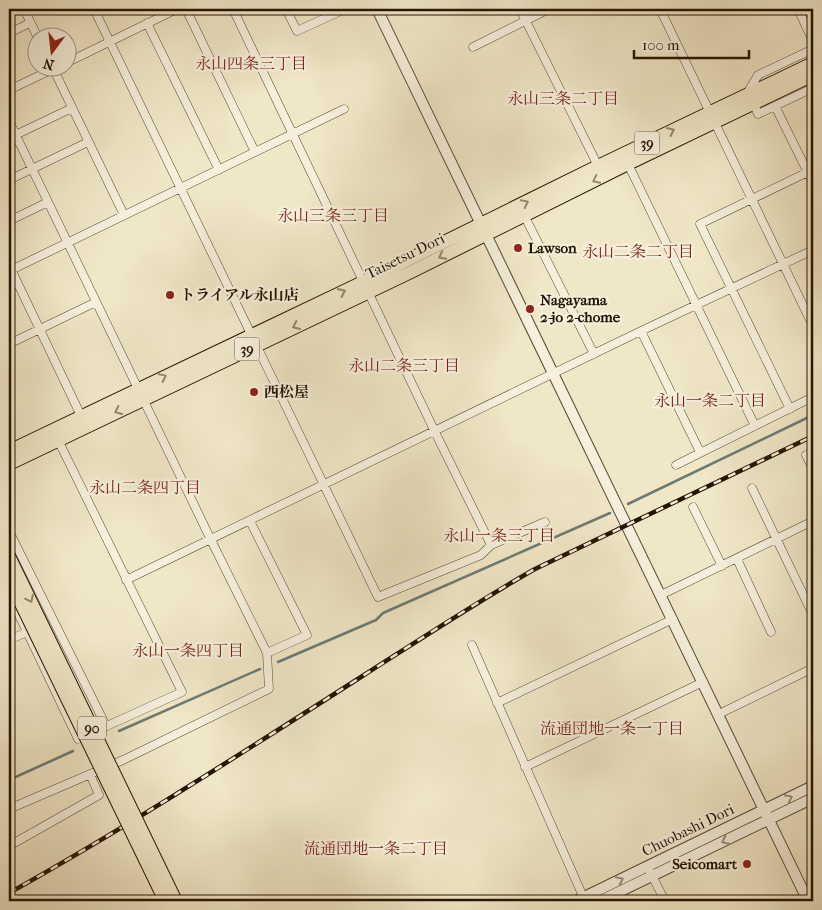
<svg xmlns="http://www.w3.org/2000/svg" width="822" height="910" font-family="'IM FELL French Canon','Noto Serif JP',serif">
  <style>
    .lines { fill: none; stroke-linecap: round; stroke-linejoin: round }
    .stream { stroke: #6c7b71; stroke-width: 2.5 }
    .minor-casing { stroke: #584932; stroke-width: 9 }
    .tertiary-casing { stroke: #584932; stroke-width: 12 }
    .trunk-casing { stroke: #251401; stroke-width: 14 }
    .minor { stroke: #f5efdb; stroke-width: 8 }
    .tertiary { stroke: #f5efdb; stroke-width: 10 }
    .trunk { stroke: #f0e7c7; stroke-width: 12 }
    .rail-casing { stroke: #251401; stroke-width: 4.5 }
    .rail { stroke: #f5efdb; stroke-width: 2.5; stroke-dasharray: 8; stroke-linecap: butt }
    .primary-bridge-casing { stroke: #251401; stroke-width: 14; stroke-linecap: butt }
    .primary-bridge { stroke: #f0e7c7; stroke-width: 12 }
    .oneway { stroke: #95886e }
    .oneway2 { stroke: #978c79 }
    .poi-dot { fill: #8f2418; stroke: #f5efdb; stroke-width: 2 }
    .labels { text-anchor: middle; stroke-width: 4.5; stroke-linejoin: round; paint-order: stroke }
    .shield { fill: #f5efdb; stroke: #635642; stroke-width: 1 }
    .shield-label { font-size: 14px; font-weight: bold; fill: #251401 }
    .poi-label { font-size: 15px; font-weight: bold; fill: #251401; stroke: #f5efdb; text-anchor: start }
    .street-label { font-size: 15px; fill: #251401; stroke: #f5efdb }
    .neighbourhood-label { font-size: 16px; fill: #7a1f14; stroke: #f5efdb }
  </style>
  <rect width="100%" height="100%" fill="#f0e7c7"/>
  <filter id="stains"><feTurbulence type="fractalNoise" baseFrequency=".004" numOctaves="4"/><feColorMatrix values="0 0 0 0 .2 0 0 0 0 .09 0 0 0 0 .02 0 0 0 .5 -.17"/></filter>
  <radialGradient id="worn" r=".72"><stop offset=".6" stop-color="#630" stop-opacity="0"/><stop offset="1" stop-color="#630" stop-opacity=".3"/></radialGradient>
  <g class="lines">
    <path class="stream" d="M 628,504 L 813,415
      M 278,662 L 376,620 L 383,613 L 610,513
      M 119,731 L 260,669
      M 9,780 L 73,751"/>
    <defs>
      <path id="minor" d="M 24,9 L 38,38
        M 94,9 L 378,597 L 481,555 L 491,545
        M 186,9 L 255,152
        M 233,9 L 435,432 L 491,545 L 545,522
        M 286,9 L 297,31 L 345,9
        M 520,9 L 598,166
        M 660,9 L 813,326
        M 798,9 L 813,41
        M 147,23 L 219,170
        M 9,33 L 30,23
        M 473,47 L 549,9
        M 68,62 L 177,9
        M 53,68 L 124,215
        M 9,90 L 55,68
        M 748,92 L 758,75 L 813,49
        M 753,102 L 758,114 L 813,88
        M 775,106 L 813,183
        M 9,121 L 211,540 L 267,653 L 269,689 L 123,760 L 9,809
        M 9,138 L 72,108
        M 627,162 L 755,426
        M 9,180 L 88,142
        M 524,215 L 594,354
        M 9,221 L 48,202
        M 9,265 L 83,420
        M 9,271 L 344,109
        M 641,331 L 700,452
        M 9,344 L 96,302
        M 790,409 L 700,224 L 808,172
        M 806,455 L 813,469
        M 676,465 L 813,397
        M 752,488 L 813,615
        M 693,507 L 722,566
        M 250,521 L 307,635 L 267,653
        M 9,531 L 106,726
        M 737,559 L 771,632
        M 126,580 L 641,331 L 813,250
        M 9,594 L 78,739 L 182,692 L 57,438
        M 661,595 L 813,521
        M 9,640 L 27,632
        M 472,645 L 585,901
        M 497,703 L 673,619
        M 719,714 L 813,668
        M 525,767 L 703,682
        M 9,846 L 99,795 L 90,774
        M 650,872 L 665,901"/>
      <path id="tertiary" d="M 377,9 L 808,901
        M 576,901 L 813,786
        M 600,901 L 813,798"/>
      <path id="trunk" d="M 9,451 L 363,282 L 598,166 L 813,63
        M 9,464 L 411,272 L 628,164 L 813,75"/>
    </defs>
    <use href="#minor" class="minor-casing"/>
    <use href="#tertiary" class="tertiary-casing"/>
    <use href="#trunk" class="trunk-casing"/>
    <use href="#minor" class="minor"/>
    <use href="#tertiary" class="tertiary"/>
    <use href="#trunk" class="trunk"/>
    <defs>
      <path id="rail" d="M 9,893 C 129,826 245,751 361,677 C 419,640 475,603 535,569 L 813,436"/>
    </defs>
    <use href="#rail" class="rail-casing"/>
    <use href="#rail" class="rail"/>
    <defs>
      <path id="primary-bridge" d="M 9,556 L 176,901
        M 9,579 L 165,901"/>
    </defs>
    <use href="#primary-bridge" class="primary-bridge-casing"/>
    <use href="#primary-bridge" class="primary-bridge"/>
  </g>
  <defs><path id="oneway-chevron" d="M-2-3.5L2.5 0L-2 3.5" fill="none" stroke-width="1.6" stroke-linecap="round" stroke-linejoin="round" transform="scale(1.25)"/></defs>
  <g class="oneway">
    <use href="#oneway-chevron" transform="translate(671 131) rotate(-25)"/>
    <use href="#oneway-chevron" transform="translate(596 180) rotate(154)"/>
    <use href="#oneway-chevron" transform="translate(525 203) rotate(-26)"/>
    <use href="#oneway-chevron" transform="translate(442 256) rotate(153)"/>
    <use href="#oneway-chevron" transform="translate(342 292) rotate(-25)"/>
    <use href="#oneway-chevron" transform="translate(296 326) rotate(155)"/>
    <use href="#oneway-chevron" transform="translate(163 377) rotate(-26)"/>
    <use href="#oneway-chevron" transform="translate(118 411) rotate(155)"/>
    <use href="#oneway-chevron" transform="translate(30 599) rotate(64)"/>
  </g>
  <g class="oneway2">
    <use href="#oneway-chevron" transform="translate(789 798) rotate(-26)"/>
    <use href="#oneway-chevron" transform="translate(725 841) rotate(154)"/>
    <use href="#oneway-chevron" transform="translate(620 880) rotate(-26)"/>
  </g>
  <g class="poi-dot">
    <circle cx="518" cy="248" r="5"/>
    <circle cx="170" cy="295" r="5"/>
    <circle cx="530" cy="309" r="5"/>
    <circle cx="254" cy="392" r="5"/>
    <circle cx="747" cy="864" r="5"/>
  </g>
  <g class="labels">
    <g class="shield">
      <rect x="634.5" y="131.5" width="25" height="23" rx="4"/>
      <rect x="234.5" y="337.5" width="25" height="23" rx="4"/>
      <rect x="78" y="716.5" width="28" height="23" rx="4"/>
    </g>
    <g class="shield-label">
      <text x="647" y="148">39</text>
      <text x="247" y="354">39</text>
      <text x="92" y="733">90</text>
    </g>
    <g class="poi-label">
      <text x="528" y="253">Lawson</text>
      <text x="180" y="300">トライアル永山店</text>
      <text x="540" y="305">Nagayama<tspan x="540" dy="17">2-jo 2-chome</tspan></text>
      <text x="264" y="397">西松屋</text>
      <text x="737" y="869" text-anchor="end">Seicomart</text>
    </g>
    <g class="street-label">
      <text transform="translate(405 256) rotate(-26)" y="5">Taisetsu Dori</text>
      <text transform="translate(688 830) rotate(-26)" y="5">Chuobashi Dori</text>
    </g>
    <g class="neighbourhood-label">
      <text x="251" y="69">永山四条三丁目</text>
      <text x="563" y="104">永山三条二丁目</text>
      <text x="333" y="221">永山三条三丁目</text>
      <text x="638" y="257">永山二条二丁目</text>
      <text x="404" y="371">永山二条三丁目</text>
      <text x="710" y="406">永山一条二丁目</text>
      <text x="145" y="493">永山二条四丁目</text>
      <text x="499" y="541">永山一条三丁目</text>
      <text x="188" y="656">永山一条四丁目</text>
      <text x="612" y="734">流通団地一条一丁目</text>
      <text x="376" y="854">流通団地一条二丁目</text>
    </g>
  </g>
  <rect width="822" height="910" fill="none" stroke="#f0e7c7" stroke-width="30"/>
  <rect x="10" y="10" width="802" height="890" fill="none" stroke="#251401" stroke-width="2.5"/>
  <rect x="15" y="15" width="792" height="880" fill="none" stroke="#251401"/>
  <g transform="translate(52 52) rotate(195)"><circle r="24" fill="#f5efdb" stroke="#a29784"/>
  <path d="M0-4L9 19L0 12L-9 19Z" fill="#8f2418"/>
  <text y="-8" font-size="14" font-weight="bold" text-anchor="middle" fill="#251401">N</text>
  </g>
  <path d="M634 50v8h115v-8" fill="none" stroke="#251401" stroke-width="2.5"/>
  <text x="642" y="50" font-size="15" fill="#251401" stroke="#f5efdb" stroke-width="4" paint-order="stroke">100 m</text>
  <rect width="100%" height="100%" filter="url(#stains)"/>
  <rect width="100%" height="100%" fill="url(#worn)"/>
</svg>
